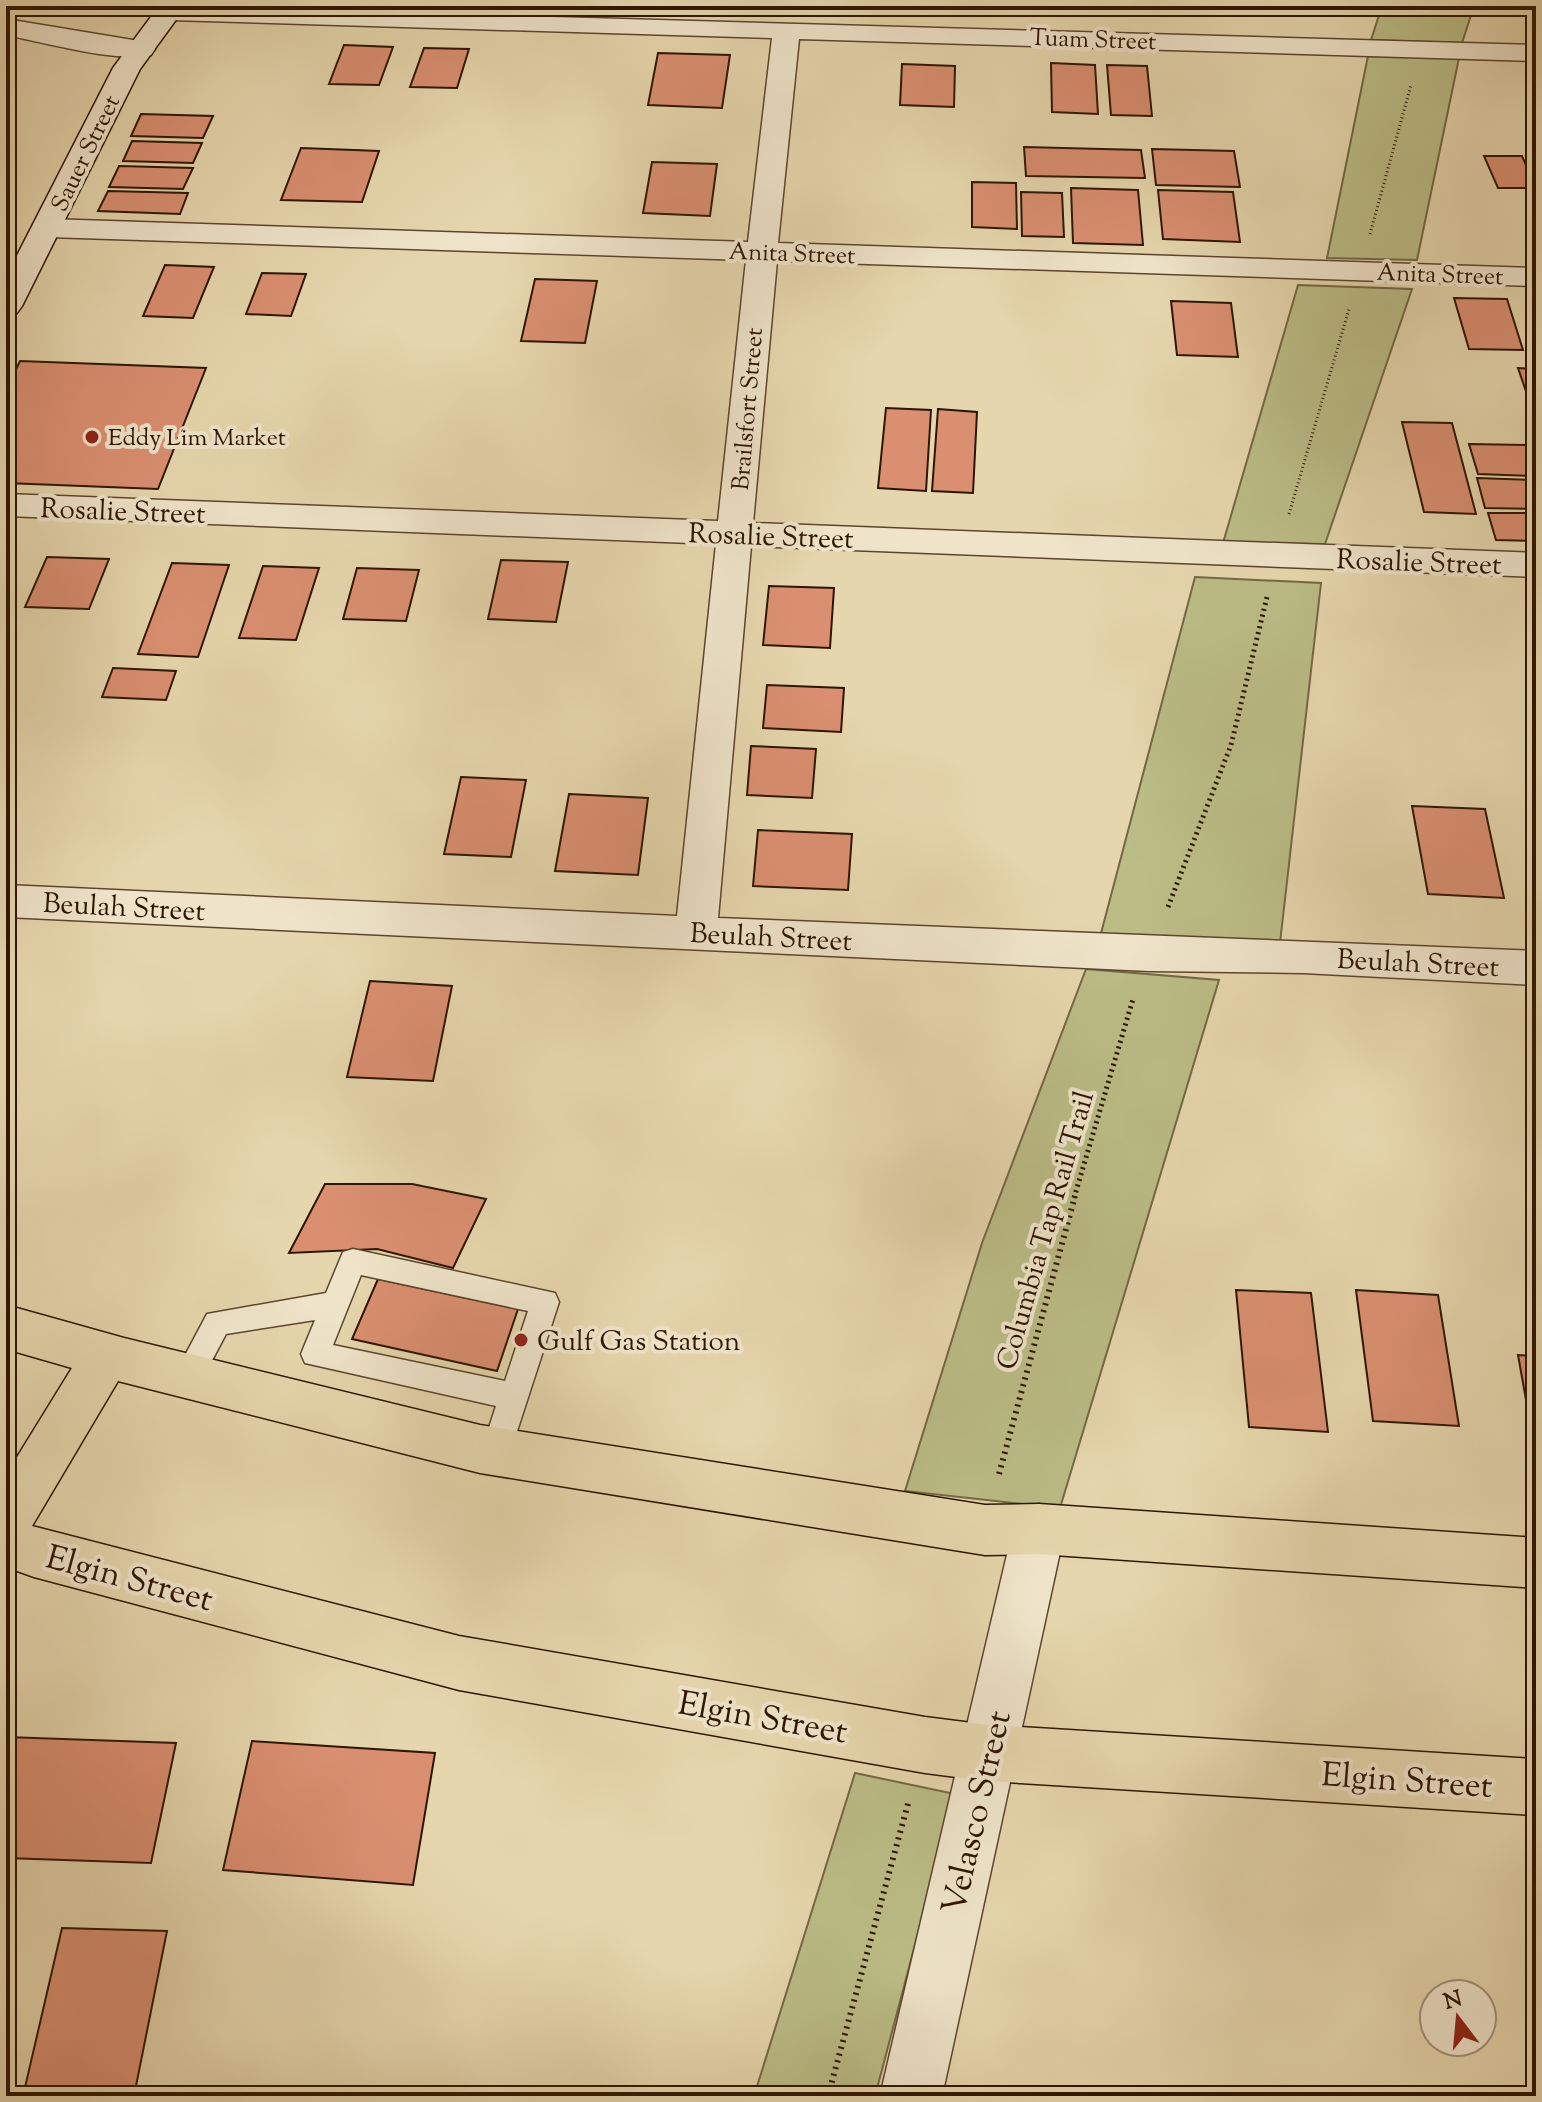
<svg xmlns="http://www.w3.org/2000/svg" width="1542" height="2102" font-family="'Sorts Mill Goudy',serif">
  <style>
    .green { fill: #bbbc86; stroke: #746844; stroke-width: 2 }
    .building { fill: #da8f71; stroke: #2e1502; stroke-width: 2 }
    .lines { fill: none; stroke-linecap: round; stroke-linejoin: round }
    .lane-casing { stroke: #5c452d; stroke-width: 3 }
    .street-casing { stroke: #5c452d; stroke-width: 3 }
    .secondary-casing { stroke: #2e1502; stroke-width: 3 }
    .primary-casing { stroke: #2e1502; stroke-width: 3 }
    .path-far2 { stroke: #2e1502; stroke-width: 3; stroke-dasharray: 1 3; stroke-linecap: butt }
    .path-far1 { stroke: #2e1502; stroke-width: 5; stroke-dasharray: 2 4; stroke-linecap: butt }
    .path { stroke: #2e1502; stroke-width: 6; stroke-dasharray: 2 5; stroke-linecap: butt }
    .lane { fill: #efe4ca; fill-rule: evenodd }
    .street { fill: #efe4ca; fill-rule: evenodd }
    .secondary { fill: #efe4ca; fill-rule: evenodd }
    .primary { fill: #e6d6ad; fill-rule: evenodd }
    .poi-dot { fill: #8f2418; stroke: #efe4ca; stroke-width: 3 }
    .labels { text-anchor: middle; stroke-width: 8; stroke-linejoin: round; paint-order: stroke }
    .far-street-label { font-size: 24px; fill: #2e1502; stroke: #efe4ca }
    .far-poi-label { font-size: 24px; fill: #2e1502; stroke: #efe4ca; text-anchor: start }
    .street-label { font-size: 28px; fill: #2e1502; stroke: #efe4ca }
    .poi-label { font-size: 28px; fill: #2e1502; stroke: #efe4ca; text-anchor: start }
    .near-street-label { font-size: 34px; fill: #2e1502; stroke: #efe4ca }
  </style>
  <rect width="100%" height="100%" fill="#e6d6ad"/>
  <filter id="stains"><feTurbulence type="fractalNoise" baseFrequency=".0025" numOctaves="4"/><feColorMatrix values="0 0 0 0 .2 0 0 0 0 .09 0 0 0 0 .02 0 0 0 .5 -.17"/></filter>
  <radialGradient id="worn" r=".72"><stop offset=".6" stop-color="#630" stop-opacity="0"/><stop offset="1" stop-color="#630" stop-opacity=".3"/></radialGradient>
  <path class="green" d="M 1382,6 L 1474,6 L 1462,43 L 1371,40 Z
    M 1368,56 L 1459,58 L 1417,260 L 1327,258 Z
    M 1298,285 L 1412,289 L 1325,544 L 1223,543 Z
    M 1195,577 L 1321,583 L 1280,943 L 1100,937 Z
    M 1086,969 L 1219,980 L 1060,1508 L 905,1491 L 982,1243 Z
    M 855,1773 L 955,1794 L 875,2096 L 754,2096 Z"/>
  <path class="building" d="M 856,6 L 906,6 L 906,12 L 855,11 Z
    M 1525,6 L 1536,6 L 1536,31 L 1530,30 Z
    M 344,45 L 393,47 L 379,85 L 329,84 Z
    M 424,48 L 469,49 L 457,88 L 410,87 Z
    M 658,53 L 730,55 L 722,108 L 648,105 Z
    M 1051,63 L 1095,65 L 1098,114 L 1052,112 Z
    M 902,64 L 955,66 L 954,107 L 900,105 Z
    M 1107,65 L 1147,66 L 1152,116 L 1111,115 Z
    M 141,114 L 213,116 L 203,138 L 131,136 Z
    M 132,141 L 202,143 L 193,163 L 123,161 Z
    M 1024,147 L 1141,150 L 1145,178 L 1026,176 Z
    M 301,148 L 379,151 L 362,202 L 281,200 Z
    M 1152,149 L 1234,151 L 1240,187 L 1156,185 Z
    M 1484,156 L 1522,156 L 1536,188 L 1498,188 Z
    M 652,162 L 717,164 L 710,216 L 643,213 Z
    M 119,166 L 193,168 L 183,189 L 109,187 Z
    M 972,182 L 1016,183 L 1017,229 L 972,227 Z
    M 1071,188 L 1138,190 L 1143,245 L 1073,243 Z
    M 1158,190 L 1233,192 L 1240,242 L 1163,239 Z
    M 108,191 L 188,193 L 180,214 L 98,211 Z
    M 1021,192 L 1062,193 L 1064,237 L 1022,236 Z
    M 165,265 L 214,267 L 193,318 L 143,316 Z
    M 262,273 L 306,274 L 291,316 L 246,314 Z
    M 535,279 L 597,281 L 585,343 L 521,341 Z
    M 1454,298 L 1507,299 L 1523,350 L 1469,349 Z
    M 1171,301 L 1231,303 L 1238,357 L 1177,355 Z
    M 20,361 L 206,368 L 158,489 L 6,483 L 6,390 Z
    M 1518,368 L 1536,369 L 1536,398 L 1528,397 Z
    M 886,408 L 931,410 L 926,491 L 878,488 Z
    M 938,409 L 977,412 L 973,493 L 932,491 Z
    M 1402,422 L 1452,423 L 1476,514 L 1424,512 Z
    M 1469,444 L 1532,445 L 1536,476 L 1478,474 Z
    M 1477,478 L 1536,480 L 1536,509 L 1485,508 Z
    M 1488,513 L 1536,513 L 1536,541 L 1496,540 Z
    M 47,557 L 109,559 L 89,609 L 25,607 Z
    M 501,560 L 568,562 L 556,622 L 488,619 Z
    M 172,563 L 229,565 L 198,657 L 138,654 Z
    M 263,566 L 319,568 L 296,640 L 239,638 Z
    M 357,568 L 419,570 L 406,621 L 343,619 Z
    M 769,586 L 834,588 L 830,648 L 763,645 Z
    M 113,668 L 176,671 L 166,700 L 102,697 Z
    M 767,685 L 844,688 L 841,732 L 763,728 Z
    M 751,746 L 816,749 L 812,798 L 747,795 Z
    M 461,777 L 526,780 L 511,857 L 444,854 Z
    M 569,794 L 648,798 L 638,875 L 555,871 Z
    M 1412,806 L 1485,809 L 1504,898 L 1428,894 Z
    M 758,830 L 852,834 L 848,890 L 753,886 Z
    M 370,981 L 452,986 L 433,1081 L 347,1077 Z
    M 325,1184 L 412,1184 L 486,1199 L 453,1268 L 377,1249 L 289,1253 Z
    M 378,1279 L 518,1309 L 497,1371 L 352,1339 Z
    M 1236,1290 L 1311,1293 L 1328,1432 L 1249,1427 Z
    M 1356,1290 L 1438,1295 L 1459,1426 L 1373,1421 Z
    M 1518,1355 L 1536,1356 L 1536,1450 L 1535,1450 Z
    M 6,1737 L 176,1743 L 151,1863 L 6,1858 Z
    M 252,1741 L 435,1753 L 413,1885 L 223,1870 Z
    M 62,1928 L 167,1931 L 134,2096 L 23,2096 Z"/>
  <g class="lines">
    <defs>
      <path id="lane" d="M 353,1249 L 555,1293 L 559,1302 L 507,1462 L 496,1466 L 485,1462 L 481,1452 L 496,1406 L 305,1363 L 301,1354 L 315,1320 L 226,1334 L 199,1385 L 189,1389 L 179,1385 L 174,1376 L 207,1314 L 326,1293 L 343,1252 ZM 361,1275 L 528,1311 L 505,1381 L 333,1345 Z"/>
      <path id="street" d="M 162,6 L 1536,45 L 1536,61 L 799,39 L 778,243 L 1536,268 L 1536,286 L 777,261 L 753,523 L 1536,553 L 1536,577 L 751,546 L 718,918 L 1536,951 L 1536,985 L 1303,973 L 1149,971 L 6,917 L 6,885 L 677,916 L 716,544 L 6,516 L 6,494 L 718,521 L 746,260 L 48,237 L 37,234 L 33,228 L 37,222 L 48,219 L 748,242 L 772,38 L 170,20 L 161,18 L 157,12 Z
        M 6,19 L 151,43 L 155,49 L 151,55 C 116,63 43,42 6,35 Z
        M 1039,1504 L 1057,1511 L 1065,1529 L 942,2096 L 880,2096 L 1013,1529 L 1021,1511 Z"/>
      <path id="secondary" d="M 159,6 L 186,6 L 140,69 L 22,306 L 17,313 L 6,315 L 6,277 L 113,68 Z"/>
      <path id="primary" d="M 6,1305 L 124,1338 L 480,1425 L 985,1505 L 1039,1504 L 1536,1538 L 1536,1588 L 1039,1554 L 985,1555 L 480,1473 L 118,1381 L 32,1526 L 459,1636 L 925,1717 L 988,1725 L 1536,1759 L 1536,1815 L 988,1781 L 925,1773 L 459,1690 L 34,1577 L 6,1567 L 6,1475 L 72,1368 L 6,1349 Z"/>
    </defs>
    <use href="#lane" class="lane-casing"/>
    <use href="#street" class="street-casing"/>
    <use href="#secondary" class="secondary-casing"/>
    <use href="#primary" class="primary-casing"/>
    <path class="path-far2" d="M 1370,234 L 1411,85
      M 1289,514 L 1349,309"/>
    <path class="path-far1" d="M 1168,907 L 1231,745 L 1267,597
      M 1074,1198 L 1133,999"/>
    <path class="path" d="M 999,1474 L 1075,1196
      M 828,2096 L 909,1800"/>
    <use href="#lane" class="lane"/>
    <use href="#street" class="street"/>
    <use href="#secondary" class="secondary"/>
    <use href="#primary" class="primary"/>
  </g>
  <g class="poi-dot">
    <circle cx="92" cy="437" r="8"/>
    <circle cx="521" cy="1340" r="8"/>
  </g>
  <g class="labels">
    <g class="far-street-label">
      <text transform="translate(1093 39) rotate(2)" y="8">Tuam Street</text>
      <text transform="translate(85 153) rotate(-64)" y="8">Sauer Street</text>
      <text transform="translate(792 253) rotate(2)" y="8">Anita Street</text>
      <text transform="translate(1440 274) rotate(2)" y="8">Anita Street</text>
      <text transform="translate(747 409) rotate(-85)" y="8">Brailsfort Street</text>
    </g>
    <g class="far-poi-label">
      <text x="108" y="445">Eddy Lim Market</text>
    </g>
    <g class="street-label">
      <text transform="translate(123 510) rotate(2)" y="10">Rosalie Street</text>
      <text transform="translate(771 535) rotate(2)" y="10">Rosalie Street</text>
      <text transform="translate(1419 561) rotate(2)" y="10">Rosalie Street</text>
      <text transform="translate(124 906) rotate(3)" y="10">Beulah Street</text>
      <text transform="translate(771 936) rotate(3)" y="10">Beulah Street</text>
      <text transform="translate(1418 962) rotate(3)" y="10">Beulah Street</text>
      <text transform="translate(1044 1230) rotate(-74)" y="10">Columbia Tap Rail Trail</text>
    </g>
    <g class="poi-label">
      <text x="537" y="1350">Gulf Gas Station</text>
    </g>
    <g class="near-street-label">
      <text transform="translate(130 1577) rotate(15)" y="12">Elgin Street</text>
      <text transform="translate(763 1716) rotate(10)" y="12">Elgin Street</text>
      <text transform="translate(1407 1779) rotate(4)" y="12">Elgin Street</text>
      <text transform="translate(975 1812) rotate(-77)" y="12">Velasco Street</text>
    </g>
  </g>
  <rect width="1542" height="2102" fill="none" stroke="#e6d6ad" stroke-width="32"/>
  <rect x="8" y="8" width="1526" height="2086" fill="none" stroke="#2e1502" stroke-width="4"/>
  <rect x="16" y="16" width="1510" height="2070" fill="none" stroke="#2e1502" stroke-width="2"/>
  <g transform="translate(1458 2018) rotate(344)"><circle r="38" fill="#efe4ca" stroke="#a2917a" stroke-width="2"/>
  <path d="M0-6L14 30L0 20L-14 30Z" fill="#8f2418"/>
  <text y="-12" font-size="22" font-weight="bold" text-anchor="middle" fill="#2e1502">N</text>
  </g>
  <rect width="100%" height="100%" filter="url(#stains)"/>
  <rect width="100%" height="100%" fill="url(#worn)"/>
</svg>
